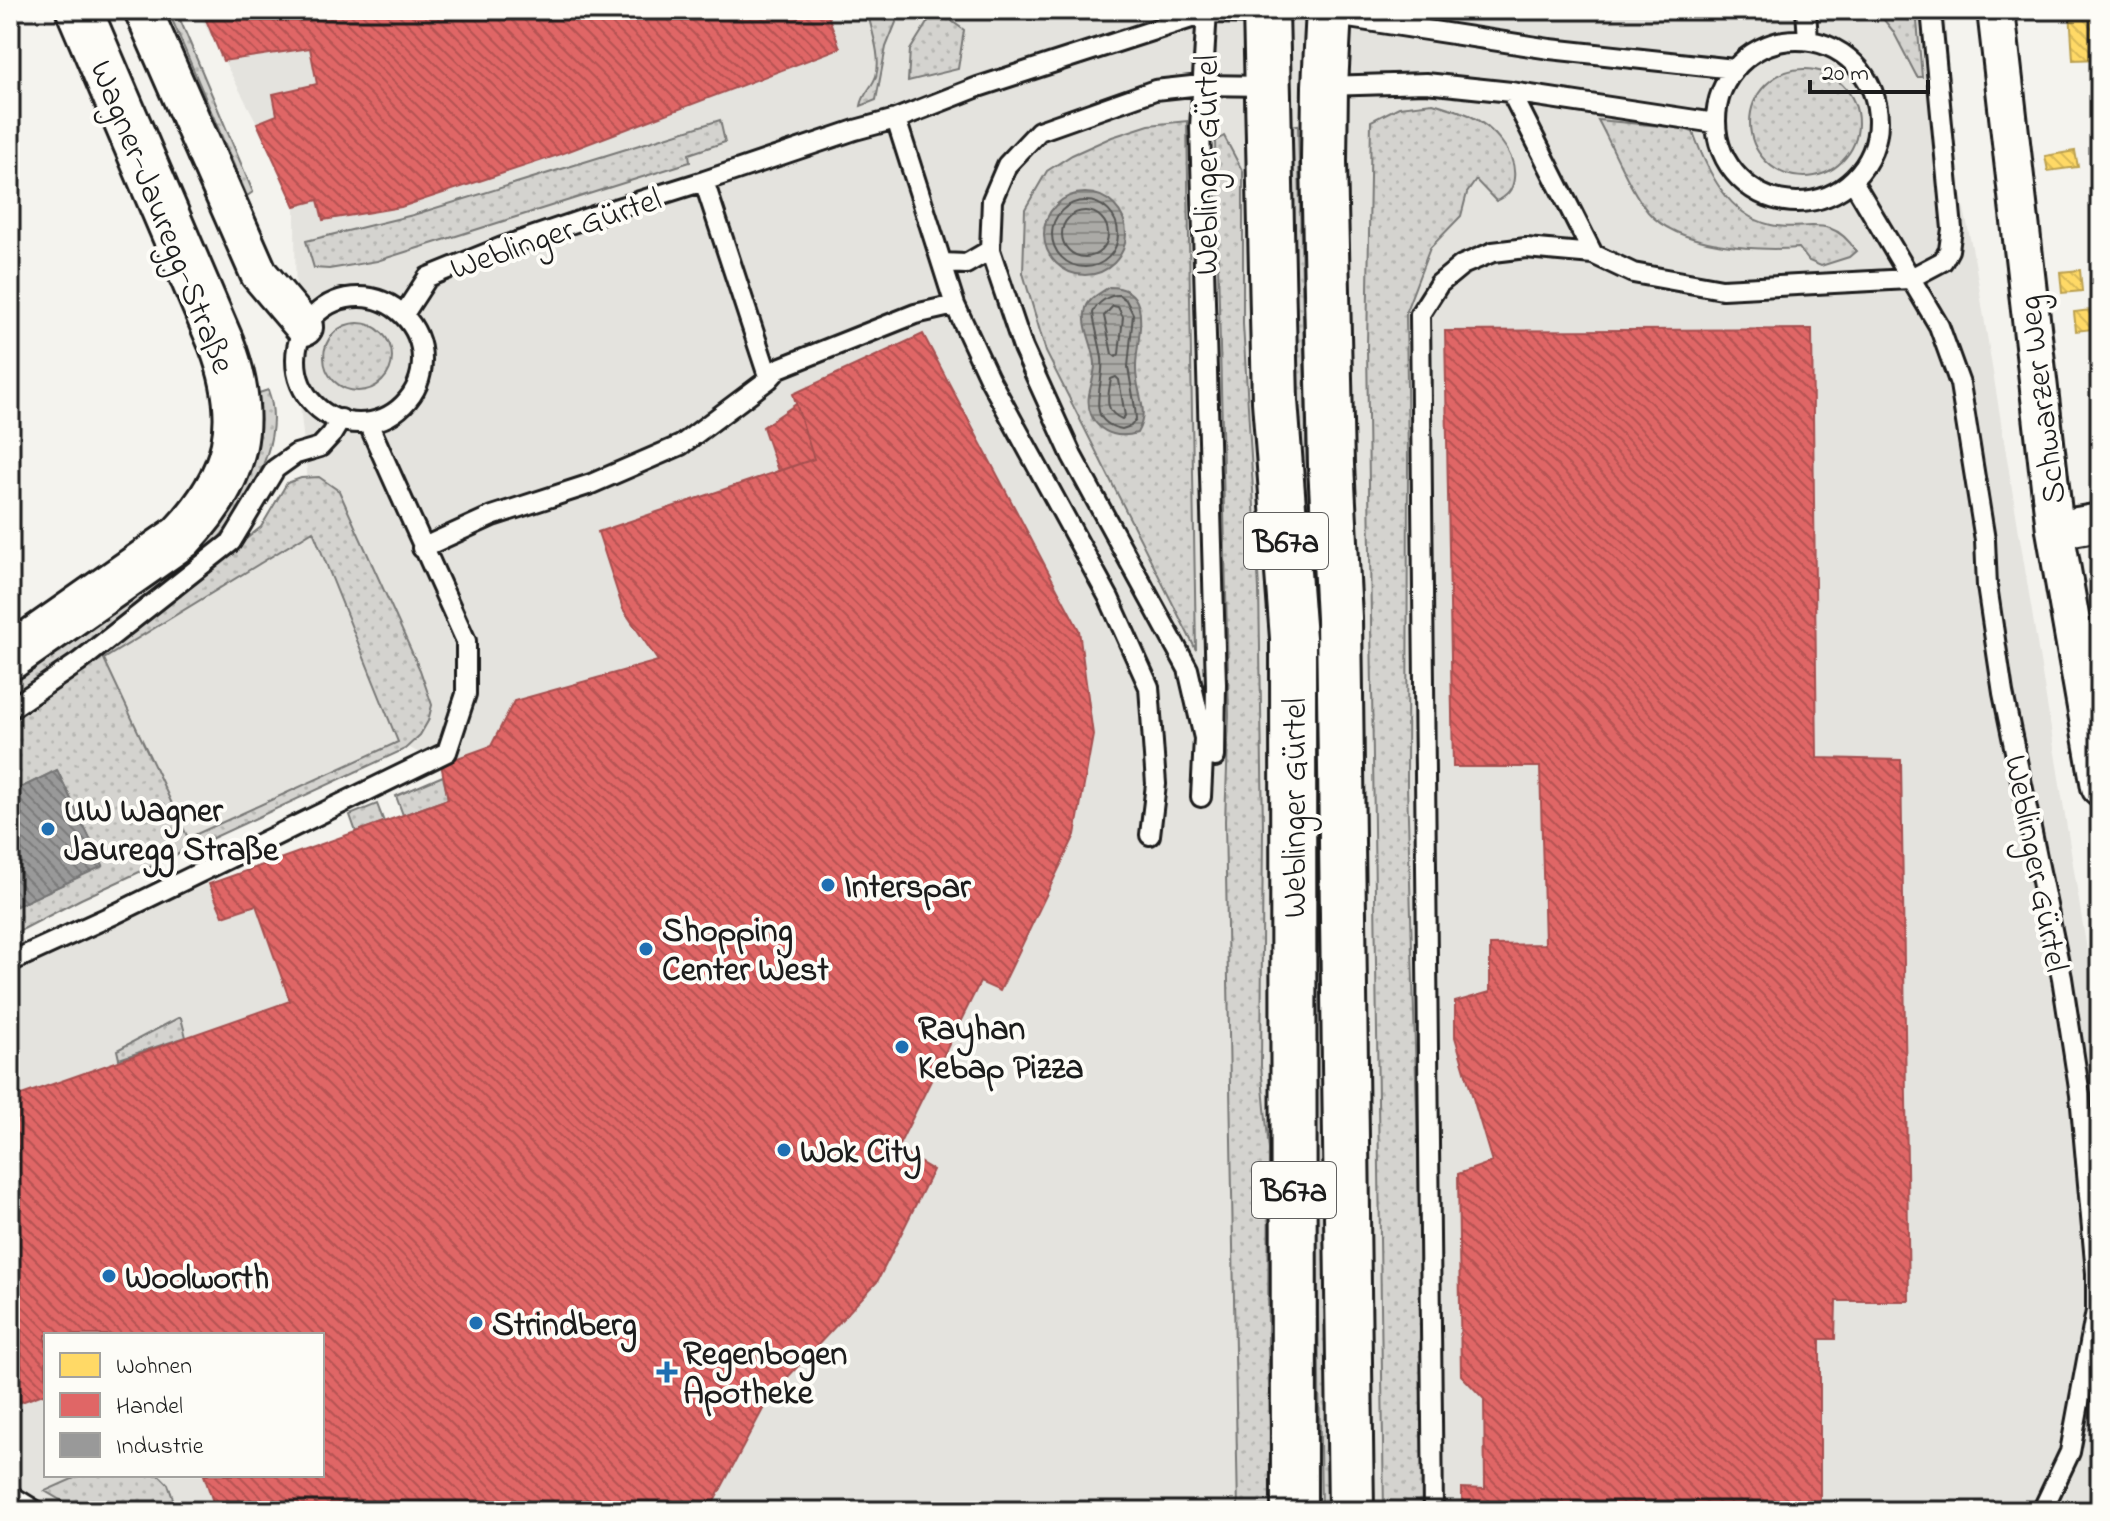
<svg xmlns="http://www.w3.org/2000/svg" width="2110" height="1521" font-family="'Indie Flower',sans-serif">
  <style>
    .built { fill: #e4e3de; fill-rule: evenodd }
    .grass { fill: url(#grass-dots); stroke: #787876; stroke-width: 2; fill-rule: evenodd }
    .water { fill: url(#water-rules); stroke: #72716f; stroke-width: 2 }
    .homes { fill: url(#homes-back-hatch); stroke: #bba050; stroke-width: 2 }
    .shops { fill: url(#shops-back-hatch); stroke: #a55050; stroke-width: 2 }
    .industry { fill: url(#industry-back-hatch); stroke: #747474; stroke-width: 2 }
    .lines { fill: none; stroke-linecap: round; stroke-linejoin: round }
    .shore { stroke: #555553; stroke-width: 2 }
    .service-casing { stroke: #1c1c1c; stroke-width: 24 }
    .minor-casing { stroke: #1c1c1c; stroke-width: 42 }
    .secondary-casing { stroke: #1c1c1c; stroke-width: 50 }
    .primary-casing { stroke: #1c1c1c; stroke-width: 50 }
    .service { stroke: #fdfcf7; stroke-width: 18 }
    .minor { stroke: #fdfcf7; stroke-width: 36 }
    .secondary { stroke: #fdfcf7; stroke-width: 44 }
    .primary { stroke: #fdfcf7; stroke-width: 44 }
    .poi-dot { fill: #1f6fb2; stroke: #fdfcf7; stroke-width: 3 }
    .labels { text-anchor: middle; stroke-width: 8; stroke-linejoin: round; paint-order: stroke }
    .shield { fill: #fdfcf7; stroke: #605f5e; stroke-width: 2 }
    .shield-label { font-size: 32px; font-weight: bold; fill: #1c1c1c }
    .street-label { font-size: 34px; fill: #1c1c1c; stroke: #fdfcf7 }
    .poi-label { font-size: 34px; font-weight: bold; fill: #1c1c1c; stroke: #fdfcf7; text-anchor: start }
  </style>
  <defs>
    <pattern id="grass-dots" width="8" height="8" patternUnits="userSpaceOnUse" patternTransform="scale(2)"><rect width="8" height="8" fill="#d4d3cf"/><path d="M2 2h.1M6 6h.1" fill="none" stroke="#b5b5b1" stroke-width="1.8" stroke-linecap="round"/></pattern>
    <pattern id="water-rules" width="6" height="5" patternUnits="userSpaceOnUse" patternTransform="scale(2)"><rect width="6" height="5" fill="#abaaa6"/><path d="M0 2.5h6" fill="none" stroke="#8a8a86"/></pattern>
    <pattern id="homes-back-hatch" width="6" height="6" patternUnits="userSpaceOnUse" patternTransform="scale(2)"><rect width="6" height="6" fill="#ffd966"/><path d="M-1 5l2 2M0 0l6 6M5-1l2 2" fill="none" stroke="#daba58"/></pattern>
    <pattern id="shops-back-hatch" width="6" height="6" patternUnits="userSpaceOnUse" patternTransform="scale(2)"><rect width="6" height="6" fill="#e06666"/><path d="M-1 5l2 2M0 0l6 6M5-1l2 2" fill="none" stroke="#b55353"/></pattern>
    <pattern id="industry-back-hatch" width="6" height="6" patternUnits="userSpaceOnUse" patternTransform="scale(2)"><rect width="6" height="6" fill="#999"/><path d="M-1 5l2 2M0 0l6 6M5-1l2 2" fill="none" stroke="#7c7c7c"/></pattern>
  </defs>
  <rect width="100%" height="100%" fill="#f4f3ee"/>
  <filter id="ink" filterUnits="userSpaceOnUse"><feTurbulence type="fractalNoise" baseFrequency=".0125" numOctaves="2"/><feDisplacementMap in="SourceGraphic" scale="16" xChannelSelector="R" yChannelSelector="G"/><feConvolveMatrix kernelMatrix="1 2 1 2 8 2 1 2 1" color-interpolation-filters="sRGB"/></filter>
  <g filter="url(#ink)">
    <path class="built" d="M 197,10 L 1945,10 L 1954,161 L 1975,262 L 2100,1030 L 2100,1511 L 10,1511 L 10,967 L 159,902 L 448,798 L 441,764 L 398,742 L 188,838 L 104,659 L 313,530 L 296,367 L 295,206 L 257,123 ZM 46,1335 L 322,1335 L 322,1475 L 46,1475 Z"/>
    <path class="grass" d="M 168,10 L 176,10 L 253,192 L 247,196 Z
      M 867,10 L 901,10 L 886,47 L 876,100 L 861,106 C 863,93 872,88 876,76 C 882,57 871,29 867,10 Z
      M 935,10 L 943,10 L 953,22 L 964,30 L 958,69 L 908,81 L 910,50 Z
      M 1876,10 L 1916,10 L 1922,77 L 1917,77 L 1893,31 Z
      M1750 123a54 54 0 1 1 108 0a54 54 0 1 1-108 0Z
      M 1433,103 C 1445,107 1458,110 1469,115 C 1492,127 1517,152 1514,178 C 1513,190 1507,197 1496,201 L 1476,180 L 1467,193 L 1461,216 L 1430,248 L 1406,311 L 1408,460 L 1407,785 L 1417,1111 L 1426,1511 L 1384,1511 L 1367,347 L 1371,121 L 1399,107 Z
      M 720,120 L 725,142 L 689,154 L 690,162 L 377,261 L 329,269 L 314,268 L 306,241 L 413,215 Z
      M 1598,120 L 1681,128 L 1693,132 C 1707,170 1727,215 1771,225 C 1805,233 1830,211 1856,251 L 1849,257 L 1821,266 L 1809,261 L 1799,248 C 1756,251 1678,247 1648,212 C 1630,190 1613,147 1598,120 Z
      M 1187,121 L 1196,650 L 1046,352 L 1023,273 L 1025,209 L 1047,171 L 1072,155 L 1112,137 L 1149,125 Z
      M 1298,125 L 1307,473 L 1324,619 L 1337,1511 L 1321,1511 L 1314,1041 L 1290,126 Z
      M 1224,136 L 1243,172 L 1243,324 L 1259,589 L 1263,827 L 1261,1066 L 1269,1150 L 1268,1343 L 1272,1511 L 1238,1511 L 1225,821 L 1229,715 L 1215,141 Z
      M324 357a34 34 0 1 1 68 0a34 34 0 1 1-68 0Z
      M 268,390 C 292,454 221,545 175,583 C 158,597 138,609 120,622 C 83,648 47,674 10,699 L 10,681 C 57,648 104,615 151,580 C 182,557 216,536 236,501 C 256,467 256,432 256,394 Z
      M 319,477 L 339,491 L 420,670 L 432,705 L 428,721 L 420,735 L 405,749 L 81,899 L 10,936 L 10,909 L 103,865 L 57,770 L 10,793 L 10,723 L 106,651 L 261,527 L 287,483 L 301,478 ZM 313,531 L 398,742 L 188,838 L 104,659 Z
      M 443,776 L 448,799 L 403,815 L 396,796 Z
      M 377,804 L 384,822 L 356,832 L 350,815 Z
      M 178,1018 L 181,1018 L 186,1037 L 119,1059 L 117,1050 Z
      M 81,1475 L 159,1475 L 168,1484 L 177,1511 L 79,1511 L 45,1491 Z"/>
    <path class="water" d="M1044 234a41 41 0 1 1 82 0a41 41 0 1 1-82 0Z
      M 1109,287 C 1156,287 1136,339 1136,367 C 1135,393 1151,409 1137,433 C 1110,442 1085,424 1089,395 C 1091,384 1095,374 1095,364 C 1094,345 1081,326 1086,308 C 1089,298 1101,293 1109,287 Z"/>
    <path class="homes" d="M 2070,10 L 2100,10 L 2100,59 L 2073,60 Z
      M 2075,151 L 2078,167 L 2048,171 L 2045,156 Z
      M 2080,270 L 2082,291 L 2062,293 L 2060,272 Z
      M 2090,310 L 2093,329 L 2076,331 L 2074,312 Z"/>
    <path class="shops" d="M 202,10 L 826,10 L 840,48 L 561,154 L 401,207 L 323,220 L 318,200 L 295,206 L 257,123 L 277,115 L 273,94 L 317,84 L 310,48 L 223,61 Z
      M 1812,329 L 1817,758 L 1901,760 L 1909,1301 L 1836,1301 L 1835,1339 L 1820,1339 L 1820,1511 L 1462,1511 L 1462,1488 L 1485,1489 L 1484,1399 L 1461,1375 L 1458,1174 L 1492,1162 L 1455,1037 L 1455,1002 L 1490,992 L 1490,945 L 1545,944 L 1540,767 L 1453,767 L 1445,331 Z
      M 923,334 L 1079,630 L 1093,735 L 1075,835 L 1000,991 L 980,982 L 897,1149 L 933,1170 L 877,1282 L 770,1396 L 709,1511 L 216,1511 L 204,1475 L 322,1475 L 322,1335 L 46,1335 L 46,1393 L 10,1406 L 10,1099 L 290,1001 L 256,905 L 223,916 L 209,884 L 448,799 L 441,764 L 491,746 L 514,701 L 658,661 L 623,609 L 598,532 L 814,459 L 793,394 Z
      M 796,404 L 814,459 L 778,471 L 763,427 Z"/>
    <path class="industry" d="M 57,770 L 103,866 L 10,909 L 10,793 Z"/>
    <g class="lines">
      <path class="shore" d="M1052 234a33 33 0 1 1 66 0a33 33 0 1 1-66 0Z
        M1062 234a23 23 0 1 1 46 0a23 23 0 1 1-46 0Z
        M 1119,295 L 1126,300 L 1133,314 L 1128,367 L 1135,408 L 1136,419 L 1131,426 L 1122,429 C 1081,421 1106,384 1102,358 C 1100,343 1095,329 1093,313 C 1096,303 1109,295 1119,295 Z
        M 1113,306 L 1118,307 L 1123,317 L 1119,354 L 1116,357 L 1112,354 L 1104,316 Z
        M 1116,377 L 1119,380 L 1125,416 L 1122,419 C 1103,411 1108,397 1111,379 Z"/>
      <defs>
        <path id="service" d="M 1207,10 L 1200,127 L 1216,684 L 1215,757
          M 1806,10 L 1808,40
          M 1329,15 L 1550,49 L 1734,69
          M1716 121a81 81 0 1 1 162 0a81 81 0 1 1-162 0Z
          M 1325,86 L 1426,83 L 1511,92 L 1715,123
          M 1511,92 L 1593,254
          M 896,119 L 955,305 L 989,378 L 1109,598 L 1149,687 L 1156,784 L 1150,835
          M 704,181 L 769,379
          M 1853,181 L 1939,326 L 1960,384 L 1985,540 L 1987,586 L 2003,693 L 2062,978 L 2080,1095 L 2096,1273 L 2096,1311 L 2070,1452 L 2042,1511
          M 942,263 L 966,264 L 990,250
          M296 360a63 63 0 1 1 126 0a63 63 0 1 1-126 0Z
          M 404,314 L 428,277 L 502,247 L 608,211 L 704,181 L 855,130 L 896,119 L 978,87 L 1207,13 L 1266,14
          M 422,548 L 492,516 L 591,484 L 681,445 L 769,379 L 779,368 L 915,314 L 955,305
          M 10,709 L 79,662 L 231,542 L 275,469 L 296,454 L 320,447 L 332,434 L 341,419
          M 1201,797 L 1204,738 L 1188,669 L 1072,456 L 1023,348 L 990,250 L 992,200 L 1007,165 L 1039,131 L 1155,90 L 1201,85 L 1268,86
          M 10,962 L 115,914 L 447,752 L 466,694 L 466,641 L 368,423
          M 10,1495 L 36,1511
          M 1433,1511 L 1420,314 L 1439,284 L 1462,265 L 1493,252 L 1526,248 L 1593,254 L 1633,273 L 1722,289 L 1909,279 L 1943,261 L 1949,250 L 1952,229 L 1931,10"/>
        <path id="minor" d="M 143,10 L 259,274 L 304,327
          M 1996,10 L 2055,530 L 2100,787
          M 2055,530 L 2100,522"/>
        <path id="secondary" d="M 10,657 L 181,537 C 238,477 251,421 221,343 L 79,10"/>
        <path id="primary" d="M 1266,10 L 1275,401 L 1293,638 L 1294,1511
          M 1329,10 L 1325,86 L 1324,161 L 1331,465 L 1339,618 L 1351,1511"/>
      </defs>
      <use href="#service" class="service-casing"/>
      <use href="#minor" class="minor-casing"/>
      <use href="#secondary" class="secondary-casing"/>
      <use href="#primary" class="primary-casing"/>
      <use href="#service" class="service"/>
      <use href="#minor" class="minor"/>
      <use href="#secondary" class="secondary"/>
      <use href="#primary" class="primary"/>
    </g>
  </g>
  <g class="poi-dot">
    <circle cx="48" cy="829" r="8"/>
    <circle cx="828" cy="885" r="8"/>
    <circle cx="646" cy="949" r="8"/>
    <circle cx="902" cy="1047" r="8"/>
    <circle cx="784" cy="1150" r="8"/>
    <circle cx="109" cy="1276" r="8"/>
    <circle cx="476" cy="1323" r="8"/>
    <path d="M663 1360h8v8h8v8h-8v8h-8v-8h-8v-8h8z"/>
  </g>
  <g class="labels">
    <g class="shield">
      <rect x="1244" y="513" width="84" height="56" rx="6"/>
      <rect x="1252" y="1162" width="84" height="56" rx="6"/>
    </g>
    <g class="shield-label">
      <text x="1286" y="552">B67a</text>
      <text x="1294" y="1201">B67a</text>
    </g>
    <g class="street-label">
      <text transform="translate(1205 165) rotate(-90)" y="12">Weblinger Gürtel</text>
      <text transform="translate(164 216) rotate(68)" y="12">Wagner-Jauregg-Straße</text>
      <text transform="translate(555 232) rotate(-19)" y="12">Weblinger Gürtel</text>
      <text transform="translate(2040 400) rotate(-97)" y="12">Schwarzer Weg</text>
      <text transform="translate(1293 808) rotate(-90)" y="12">Weblinger Gürtel</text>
      <text transform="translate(2038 863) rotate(79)" y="12">Weblinger Gürtel</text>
    </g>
    <g class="poi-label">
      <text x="64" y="821">UW Wagner<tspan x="64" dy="39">Jauregg Straße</tspan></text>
      <text x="844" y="897">Interspar</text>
      <text x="662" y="941">Shopping<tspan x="662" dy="39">Center West</tspan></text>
      <text x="918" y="1039">Rayhan<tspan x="918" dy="39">Kebap Pizza</tspan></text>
      <text x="800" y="1162">Wok City</text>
      <text x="125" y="1288">Woolworth</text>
      <text x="492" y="1335">Strindberg</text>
      <text x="683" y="1364">Regenbogen<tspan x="683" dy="39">Apotheke</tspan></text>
    </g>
  </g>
  <rect width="2110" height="1521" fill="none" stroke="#fdfcf7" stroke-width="40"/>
  <rect x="20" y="20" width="2070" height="1481" fill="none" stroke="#1c1c1c" stroke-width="3" filter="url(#ink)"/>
  <rect x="44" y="1333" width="280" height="144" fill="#fdfcf7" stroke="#a3a29f" stroke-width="2"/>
  <rect x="60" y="1353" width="40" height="24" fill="#ffd966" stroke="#a3a29f" stroke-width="2"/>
  <text x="116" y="1373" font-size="24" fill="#1c1c1c">Wohnen</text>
  <rect x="60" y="1393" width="40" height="24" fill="#e06666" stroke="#a3a29f" stroke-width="2"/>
  <text x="116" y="1413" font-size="24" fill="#1c1c1c">Handel</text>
  <rect x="60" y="1433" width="40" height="24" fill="#999999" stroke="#a3a29f" stroke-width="2"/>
  <text x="116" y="1453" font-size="24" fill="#1c1c1c">Industrie</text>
  <path d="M1810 80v12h118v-12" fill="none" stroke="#1c1c1c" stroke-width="4"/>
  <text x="1822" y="80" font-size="24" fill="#1c1c1c" stroke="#fdfcf7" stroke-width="6" paint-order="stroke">20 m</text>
</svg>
